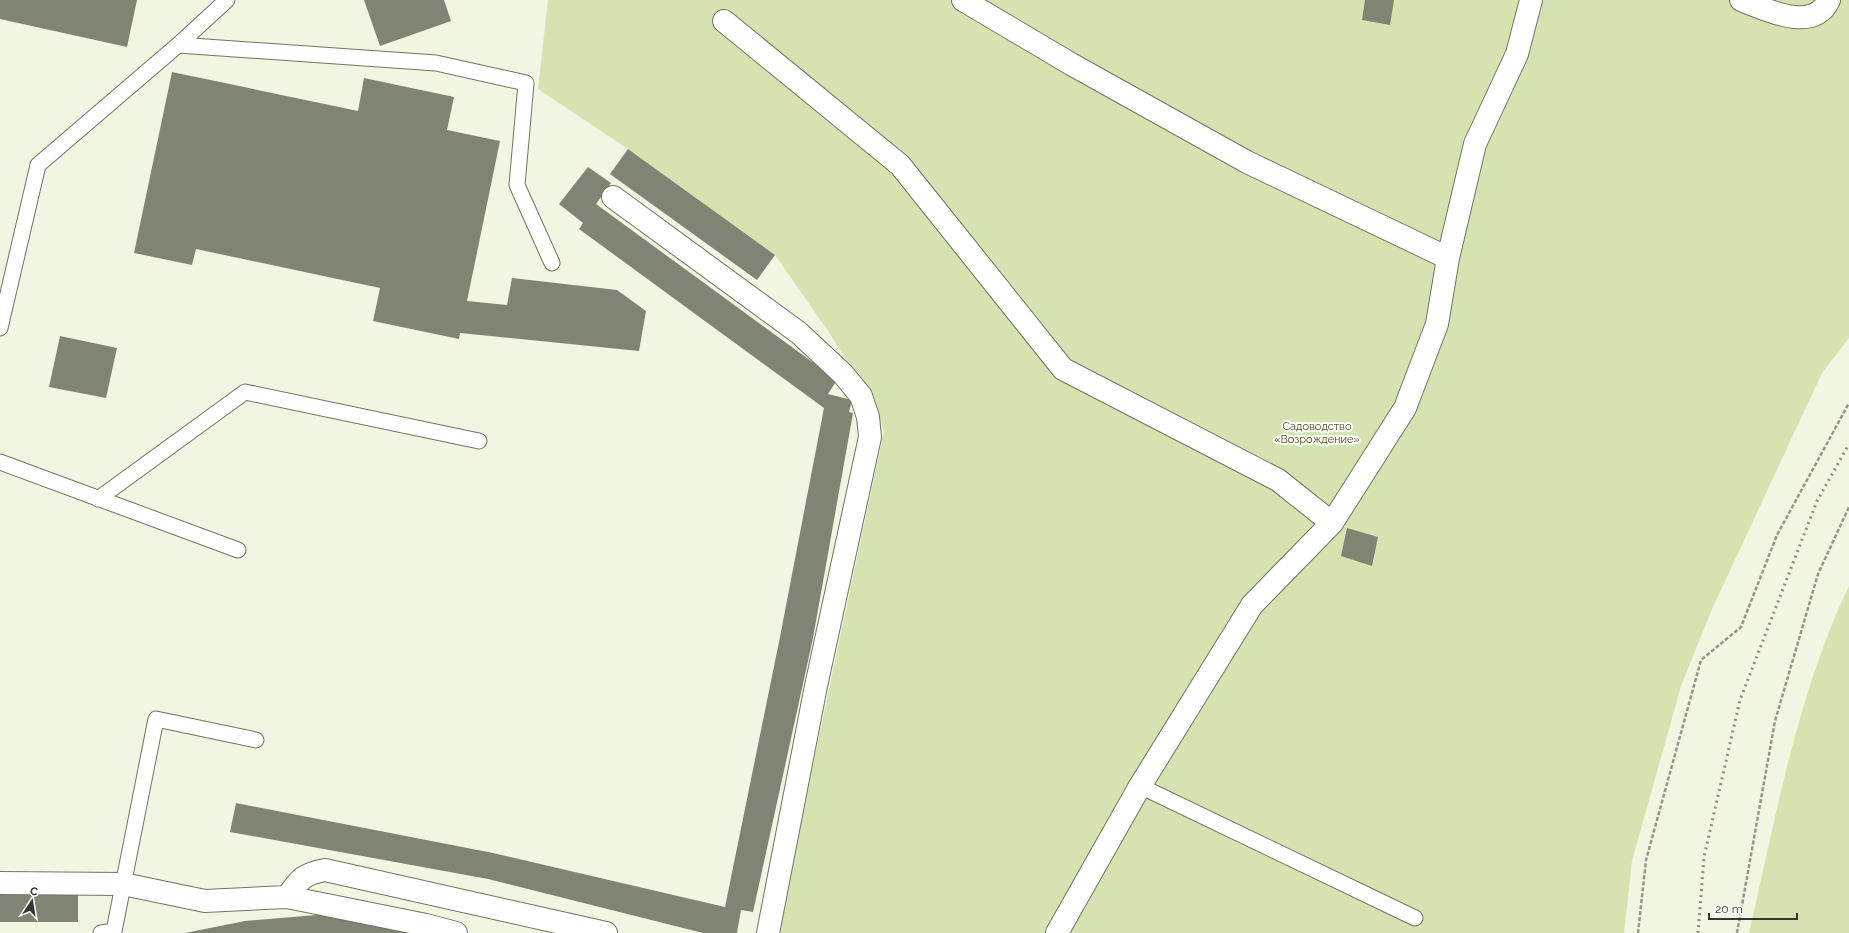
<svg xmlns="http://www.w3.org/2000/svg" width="1849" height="933" font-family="Raleway,sans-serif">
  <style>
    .green { fill: #d6e3b1 }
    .building { fill: #808573 }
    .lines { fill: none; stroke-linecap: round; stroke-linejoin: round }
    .service-casing { stroke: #707563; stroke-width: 17 }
    .minor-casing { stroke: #707563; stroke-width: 24 }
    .path { stroke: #929789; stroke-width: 2.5; stroke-dasharray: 4 2; stroke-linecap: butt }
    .service { stroke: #fff; stroke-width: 15 }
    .minor { stroke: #fff; stroke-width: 22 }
    .rail { stroke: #8b8f81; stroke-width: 3; stroke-dasharray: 2 4; stroke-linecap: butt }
    .labels { text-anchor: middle; stroke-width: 4; stroke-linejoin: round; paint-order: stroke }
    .park-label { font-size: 11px; fill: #48550d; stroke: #fff }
  </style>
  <rect width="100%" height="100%" fill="#f0f6e2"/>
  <path class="green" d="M 548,0 L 1849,0 L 1849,338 L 1822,373 L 1713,607 L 1681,686 L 1632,861 L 1624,933 L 777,933 L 884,431 L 866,391 L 828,331 L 775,255 L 628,149 L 538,89 Z
    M 1849,586 L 1849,933 L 1749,933 C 1776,817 1797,694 1849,586 Z"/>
  <path class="building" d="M 0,0 L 137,0 L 127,47 L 0,19 Z
    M 364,0 L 444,0 L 451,21 L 380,46 Z
    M 1365,0 L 1394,0 L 1390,25 L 1362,20 Z
    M 172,72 L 358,111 L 364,78 L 454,97 L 447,130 L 500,141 L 467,301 L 507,305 L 512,278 L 617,290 L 646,311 L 639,351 L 460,333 L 459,339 L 373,321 L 380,288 L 196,249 L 192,265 L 134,253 Z
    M 628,149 L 775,255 L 757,280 L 610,174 Z
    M 588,167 L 611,183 L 596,204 L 837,380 L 828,394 L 852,400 L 849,412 L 853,413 L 813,638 L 753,912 L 741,910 L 737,933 L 703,933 L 488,879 L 230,832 L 236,803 L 493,853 L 725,907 L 780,637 L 824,408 L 579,229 L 583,223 L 559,204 Z
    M 60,336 L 117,348 L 106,398 L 49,387 Z
    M 1347,528 L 1378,537 L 1372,566 L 1341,556 Z
    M 0,895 L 78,895 L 78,922 L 0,922 Z
    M 329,914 L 412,933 L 185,933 L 245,921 Z"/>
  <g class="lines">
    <defs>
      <path id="service" d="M 178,45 L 436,63 L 526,83 L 517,185 L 552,263
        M 0,328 L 38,165 L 178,45 L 227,0
        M 0,462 L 238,550
        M 98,499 L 245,392 L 479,441
        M 1140,786 L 1415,918
        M 101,933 L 114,931 L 156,719 L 256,740"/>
      <path id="minor" d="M 963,0 L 1071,64 L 1247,162 L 1448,258 L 1437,324 L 1405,408 L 1332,523 L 1252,605 L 1140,786 L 1057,933
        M 1741,0 C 1765,9 1813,34 1829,0
        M 724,21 L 900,165 L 1063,369 L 1278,480 L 1332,523
        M 613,197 L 799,333 L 843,374 L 861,396 L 868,417 L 870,437 L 816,686 L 768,933
        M 1448,258 L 1475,144 L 1517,54 L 1531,0
        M 0,883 L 123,884 L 205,901 L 287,897 C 300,879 303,874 325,870 L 606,933
        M 287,897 L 426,925 L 456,933"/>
    </defs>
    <use href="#service" class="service-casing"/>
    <use href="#minor" class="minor-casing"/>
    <path class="path" d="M 1638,933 L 1646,860 L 1701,660 L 1741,627 L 1777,535 L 1849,403
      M 1737,933 L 1775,721 L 1818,574 L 1849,507"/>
    <use href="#service" class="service"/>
    <use href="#minor" class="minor"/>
    <path class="rail" d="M 1698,933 L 1704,857 L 1740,700 L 1817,501 L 1849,444"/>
  </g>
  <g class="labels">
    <g class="park-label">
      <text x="1317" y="430">Садоводство<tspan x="1317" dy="13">«Возрождение»</tspan></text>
    </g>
  </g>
  <g transform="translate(32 901) rotate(12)" stroke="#ffffff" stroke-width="3" paint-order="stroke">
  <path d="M0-3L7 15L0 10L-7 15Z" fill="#33362e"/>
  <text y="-6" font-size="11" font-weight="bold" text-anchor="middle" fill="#33362e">С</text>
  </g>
  <path d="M1709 913v6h88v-6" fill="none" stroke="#33362e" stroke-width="2"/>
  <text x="1715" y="913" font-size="12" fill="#33362e" stroke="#ffffff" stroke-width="3" paint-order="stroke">20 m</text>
</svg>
